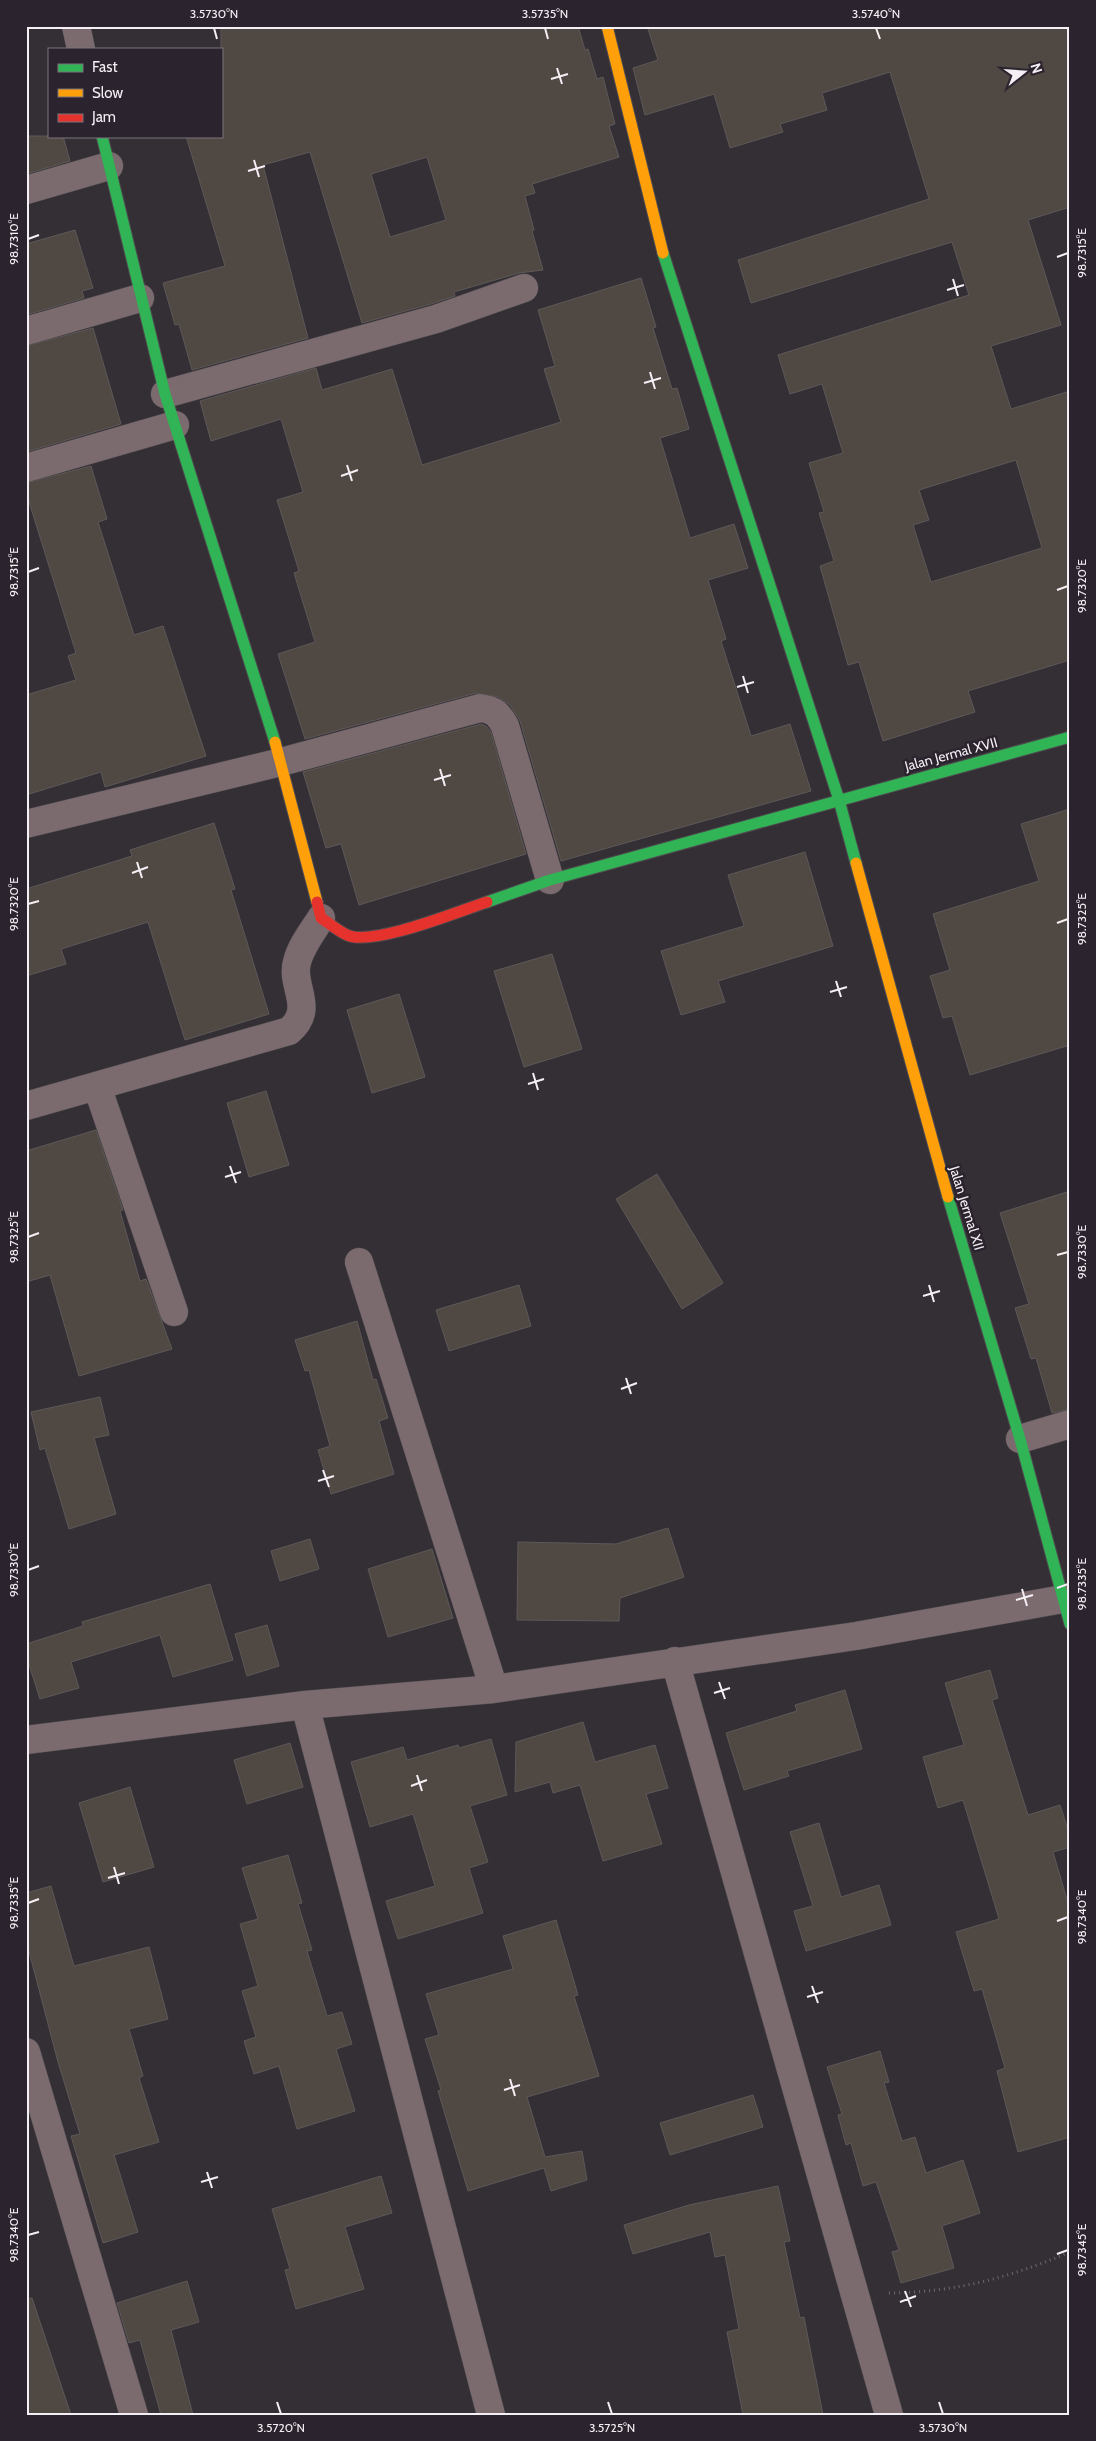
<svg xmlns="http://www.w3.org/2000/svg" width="1096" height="2441" font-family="Cabin,sans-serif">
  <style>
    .building { fill: #504842; stroke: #5d5959; fill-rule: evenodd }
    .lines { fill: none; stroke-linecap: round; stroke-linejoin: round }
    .street-casing { stroke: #4e4b4f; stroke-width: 29 }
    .fast-casing { stroke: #4e4b4f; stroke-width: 13 }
    .slow-casing { stroke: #4e4b4f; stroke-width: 13 }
    .jam-casing { stroke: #4e4b4f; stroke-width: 13 }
    .path { stroke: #70666a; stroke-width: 3; stroke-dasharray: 1 4; stroke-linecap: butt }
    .street { stroke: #7b6b6e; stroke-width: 28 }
    .fast { stroke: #30b455; stroke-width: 11 }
    .slow { stroke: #ff9f0a; stroke-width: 11 }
    .jam { stroke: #e5322d; stroke-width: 11 }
    .ticks { fill: none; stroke: #f4eef5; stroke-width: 2 }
    .labels { text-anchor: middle; stroke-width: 5; stroke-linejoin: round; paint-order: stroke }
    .street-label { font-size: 14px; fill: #f4eef5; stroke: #2b232d }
    .neatline { fill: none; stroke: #f4eef5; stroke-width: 2 }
    .ticks-label { font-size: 12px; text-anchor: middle; fill: #f4eef5 }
  </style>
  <rect width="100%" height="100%" fill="#342f35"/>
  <path class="building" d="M 221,26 L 578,26 L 585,50 L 588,49 L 597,79 L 603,77 L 615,124 L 609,126 L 619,157 L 532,184 L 535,193 L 525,196 L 534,230 L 532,231 L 543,270 L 519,273 L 454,292 L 455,296 L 431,304 L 362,323 L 310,152 L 263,165 L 308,338 L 192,370 L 179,324 L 175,325 L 163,283 L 225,266 L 186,136 L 221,136 ZM 427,157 L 446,220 L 390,237 L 371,174 Z
    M 647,26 L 1070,26 L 1070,207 L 1028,220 L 1061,325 L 991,346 L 1011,409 L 1070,391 L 1070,660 L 968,691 L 975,712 L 883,741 L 859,662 L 848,665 L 820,566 L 834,561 L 819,513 L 824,512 L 809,463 L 843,453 L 822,384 L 790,394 L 778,355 L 969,295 L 952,242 L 751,303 L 738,260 L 929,199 L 890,72 L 822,93 L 827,110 L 780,124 L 783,132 L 730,148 L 714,94 L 645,115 L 633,68 L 658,60 ZM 1016,460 L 1042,548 L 931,582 L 913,525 L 929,520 L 919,490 Z
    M 26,136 L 63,136 L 70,161 L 26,174 Z
    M 75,230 L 93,288 L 82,291 L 84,298 L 26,315 L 26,244 Z
    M 641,278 L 656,327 L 653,328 L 672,389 L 677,388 L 689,429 L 660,438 L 690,538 L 734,524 L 748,568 L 708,580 L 726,639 L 721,641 L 751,736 L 790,724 L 811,791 L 561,861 L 520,721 L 510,705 L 498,697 L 476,693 L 305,739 L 278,654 L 315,642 L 294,573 L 299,571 L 277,500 L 303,492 L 281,419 L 211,441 L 200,401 L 316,368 L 322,390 L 392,369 L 422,465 L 561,422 L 544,369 L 555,366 L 538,310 Z
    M 93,328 L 121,424 L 26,452 L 26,346 Z
    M 91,466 L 107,519 L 98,522 L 134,635 L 163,626 L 206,756 L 105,787 L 101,772 L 26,795 L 26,695 L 76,680 L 68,656 L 76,653 L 26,492 L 26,483 Z
    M 481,724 L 486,726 L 491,732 L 526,854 L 359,905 L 341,844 L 326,848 L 303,772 Z
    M 1070,809 L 1070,1045 L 970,1075 L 952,1016 L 943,1018 L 930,976 L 950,970 L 933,914 L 1039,881 L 1021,824 Z
    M 214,823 L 235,889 L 231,890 L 269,1014 L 185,1040 L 148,922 L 61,949 L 66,964 L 26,976 L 26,889 L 132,856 L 130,850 Z
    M 805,852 L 833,946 L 718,981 L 725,1002 L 681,1015 L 661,951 L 744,926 L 728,875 Z
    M 552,954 L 582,1049 L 524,1067 L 494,971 Z
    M 399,994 L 425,1077 L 372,1093 L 347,1010 Z
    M 266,1091 L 289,1165 L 249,1177 L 227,1103 Z
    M 96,1130 L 123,1210 L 120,1211 L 140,1281 L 146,1279 L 172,1349 L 79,1376 L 50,1275 L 26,1282 L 26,1151 Z
    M 657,1174 L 723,1283 L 682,1309 L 616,1199 Z
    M 1070,1191 L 1070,1409 L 1052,1413 L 1036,1358 L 1031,1359 L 1015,1308 L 1029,1304 L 1000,1213 Z
    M 519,1285 L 531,1326 L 449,1351 L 436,1310 Z
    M 357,1321 L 373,1380 L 376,1379 L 388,1418 L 379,1421 L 394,1474 L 331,1494 L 318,1450 L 330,1446 L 309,1370 L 305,1371 L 295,1340 Z
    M 100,1397 L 109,1435 L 94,1438 L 116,1514 L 69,1529 L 45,1448 L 40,1450 L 31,1412 Z
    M 668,1528 L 684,1577 L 620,1598 L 619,1621 L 517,1620 L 518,1542 L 616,1544 Z
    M 310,1539 L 319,1569 L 280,1581 L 271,1551 Z
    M 432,1549 L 453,1618 L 388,1637 L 368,1569 Z
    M 210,1584 L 233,1660 L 173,1677 L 160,1635 L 71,1662 L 79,1688 L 40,1699 L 26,1655 L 26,1644 L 83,1626 L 82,1622 Z
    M 267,1625 L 279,1666 L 247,1676 L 235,1634 Z
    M 990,1670 L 998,1698 L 992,1700 L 1028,1815 L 1060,1805 L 1070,1836 L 1070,1847 L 1053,1852 L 1070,1910 L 1070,2137 L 1018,2152 L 997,2071 L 1005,2068 L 982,1989 L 974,1991 L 956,1932 L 999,1919 L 963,1800 L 938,1808 L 923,1757 L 964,1745 L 945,1683 Z
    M 845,1690 L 862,1749 L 787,1771 L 789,1776 L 744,1790 L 726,1733 L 797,1711 L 795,1705 Z
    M 583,1722 L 595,1762 L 655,1745 L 668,1788 L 646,1794 L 662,1844 L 603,1861 L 580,1785 L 553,1793 L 550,1782 L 515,1792 L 516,1742 Z
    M 491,1739 L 507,1795 L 470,1806 L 488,1862 L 469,1868 L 483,1913 L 398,1939 L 386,1901 L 435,1886 L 413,1814 L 370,1827 L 351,1762 L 403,1747 L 407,1760 L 458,1745 L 459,1748 Z
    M 290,1743 L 303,1787 L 247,1804 L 234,1760 Z
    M 130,1787 L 154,1867 L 103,1882 L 79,1803 Z
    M 819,1823 L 841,1897 L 879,1885 L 891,1925 L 806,1951 L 794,1911 L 813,1906 L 790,1832 Z
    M 288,1855 L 302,1903 L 298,1904 L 312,1950 L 307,1951 L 327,2016 L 342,2012 L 352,2044 L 336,2049 L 355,2111 L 297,2129 L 279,2066 L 254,2074 L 244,2041 L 256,2037 L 242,1991 L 258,1986 L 240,1924 L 258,1919 L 242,1868 Z
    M 51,1886 L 74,1966 L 149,1947 L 168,2019 L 129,2029 L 143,2076 L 139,2078 L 159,2142 L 114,2155 L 138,2232 L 103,2243 L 71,2136 L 80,2134 L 58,2062 L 26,1940 L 26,1893 Z
    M 556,1920 L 578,1995 L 574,1996 L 599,2076 L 527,2097 L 545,2157 L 582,2151 L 587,2180 L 551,2191 L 544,2168 L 468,2191 L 438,2091 L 441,2090 L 425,2039 L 439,2035 L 426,1994 L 513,1969 L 503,1936 Z
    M 880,2051 L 889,2082 L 884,2083 L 902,2141 L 915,2137 L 926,2173 L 963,2160 L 980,2213 L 942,2226 L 954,2268 L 901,2283 L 892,2252 L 899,2250 L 876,2182 L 863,2186 L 851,2143 L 846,2145 L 838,2115 L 842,2114 L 827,2067 Z
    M 753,2095 L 763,2127 L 670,2155 L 660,2123 Z
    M 381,2176 L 392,2213 L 345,2227 L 364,2289 L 296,2309 L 285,2270 L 290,2269 L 272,2209 Z
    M 778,2186 L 790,2241 L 784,2242 L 800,2318 L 804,2317 L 823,2415 L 743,2415 L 727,2332 L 739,2329 L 725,2255 L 715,2257 L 710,2232 L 633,2254 L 624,2225 L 689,2205 Z
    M 187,2281 L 199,2322 L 171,2330 L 193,2415 L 161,2415 L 140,2340 L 129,2343 L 117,2303 Z
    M 32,2298 L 71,2415 L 26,2415 L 26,2299 Z"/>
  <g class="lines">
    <defs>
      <path id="street" d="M 76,26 L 81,49
        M 26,190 L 109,166
        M 26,331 L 140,298
        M 165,394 L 436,319 L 524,288
        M 26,468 L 175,425
        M 26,824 L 281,762 L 480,708 C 494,710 498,713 505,726 L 550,880
        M 97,1086 L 174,1312
        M 26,1106 L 289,1031 C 316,1008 290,986 297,962 C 301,946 313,931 321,918
        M 359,1262 L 494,1689
        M 1020,1439 L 1070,1424
        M 675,1661 L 889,2415
        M 305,1705 L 491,2415
        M 26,1740 L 305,1705 L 494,1689 L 856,1636 L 1063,1599
        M 26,2052 L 134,2415"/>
      <path id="fast" d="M 102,136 L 165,394 L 275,742
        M 663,253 L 839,800 L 856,863
        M 487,902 L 550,880 L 1070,737
        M 948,1197 L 1020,1439 L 1070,1624"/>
      <path id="slow" d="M 607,26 L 663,253
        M 275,742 L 317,902
        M 856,863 L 948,1197"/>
      <path id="jam" d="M 317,902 L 321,918 C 329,923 338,931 347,935 C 372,947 459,911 487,902"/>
    </defs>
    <use href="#street" class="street-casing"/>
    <use href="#fast" class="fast-casing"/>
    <use href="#slow" class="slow-casing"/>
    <use href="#jam" class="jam-casing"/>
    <path class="path" d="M 889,2293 C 957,2292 1008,2278 1070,2252"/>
    <use href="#street" class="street"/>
    <use href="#fast" class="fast"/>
    <use href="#slow" class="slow"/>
    <use href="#jam" class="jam"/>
  </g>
  <path class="ticks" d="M 214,28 L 217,39M 545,28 L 548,39M 876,28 L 880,39M 557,68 L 562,84M 551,79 L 568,74M 254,160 L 259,177M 248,171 L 265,166M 28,239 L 39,235M 1057,257 L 1068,253M 953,279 L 958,296M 947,290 L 964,285M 650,372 L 655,389M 644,383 L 661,378M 347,465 L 352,481M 341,476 L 358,470M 28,572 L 39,568M 1057,590 L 1068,586M 743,676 L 748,693M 737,687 L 754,682M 440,769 L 445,786M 434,780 L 451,775M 137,862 L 142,878M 132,873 L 148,867M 28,904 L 39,901M 1057,923 L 1068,919M 836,981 L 841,997M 830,992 L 847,987M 533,1073 L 538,1090M 528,1084 L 544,1079M 230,1166 L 236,1183M 225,1177 L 241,1172M 28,1237 L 39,1233M 1057,1255 L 1068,1252M 929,1285 L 934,1302M 923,1296 L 940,1291M 626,1378 L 631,1394M 621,1389 L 637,1383M 323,1470 L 329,1487M 318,1481 L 334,1476M 28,1570 L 39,1566M 1057,1588 L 1068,1584M 1022,1589 L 1027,1606M 1016,1600 L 1033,1595M 719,1682 L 725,1699M 714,1693 L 730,1688M 417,1775 L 422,1791M 411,1786 L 427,1780M 114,1867 L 119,1884M 108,1878 L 125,1873M 28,1903 L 39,1899M 1057,1921 L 1068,1917M 812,1986 L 818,2003M 807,1997 L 823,1992M 510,2079 L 515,2096M 504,2090 L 520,2085M 207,2172 L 212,2188M 201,2182 L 218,2177M 28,2235 L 39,2232M 1057,2254 L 1068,2250M 905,2291 L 911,2307M 900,2302 L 916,2296M 277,2402 L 281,2414M 608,2402 L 612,2414M 939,2402 L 943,2414"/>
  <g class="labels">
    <g class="street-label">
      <text transform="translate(951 754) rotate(-15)" y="5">Jalan Jermal XVII</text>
      <text transform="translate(967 1208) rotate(73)" y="5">Jalan Jermal XII</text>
    </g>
  </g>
  <rect width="1096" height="2441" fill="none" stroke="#2b232d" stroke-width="55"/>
  <rect x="48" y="48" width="175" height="90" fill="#2b232d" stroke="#7b747d"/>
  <rect x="58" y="64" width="25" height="8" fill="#30b455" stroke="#7b747d"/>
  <text x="92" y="72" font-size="15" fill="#f4eef5">Fast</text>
  <rect x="58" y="89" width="25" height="8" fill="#ff9f0a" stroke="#7b747d"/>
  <text x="92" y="98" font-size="15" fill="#f4eef5">Slow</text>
  <rect x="58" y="114" width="25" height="8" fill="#e5322d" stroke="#7b747d"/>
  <text x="92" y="122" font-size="15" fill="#f4eef5">Jam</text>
  <g transform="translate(1024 72) rotate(73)" stroke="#2b232d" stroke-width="4" paint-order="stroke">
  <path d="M0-4L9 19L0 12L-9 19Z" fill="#f4eef5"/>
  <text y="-8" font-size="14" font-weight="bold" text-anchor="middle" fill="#f4eef5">N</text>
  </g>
  <rect x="28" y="28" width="1040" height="2386" class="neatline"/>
  <g class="ticks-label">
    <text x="214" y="18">3.5730°N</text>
    <text x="545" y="18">3.5735°N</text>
    <text x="876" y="18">3.5740°N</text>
    <text transform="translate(14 239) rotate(-90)" y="4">98.7310°E</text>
    <text transform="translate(1082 253) rotate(-90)" y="4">98.7315°E</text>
    <text transform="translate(14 572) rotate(-90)" y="4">98.7315°E</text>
    <text transform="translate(1082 586) rotate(-90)" y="4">98.7320°E</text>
    <text transform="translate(14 904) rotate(-90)" y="4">98.7320°E</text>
    <text transform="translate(1082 919) rotate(-90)" y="4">98.7325°E</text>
    <text transform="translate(14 1237) rotate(-90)" y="4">98.7325°E</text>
    <text transform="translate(1082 1252) rotate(-90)" y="4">98.7330°E</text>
    <text transform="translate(14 1570) rotate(-90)" y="4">98.7330°E</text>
    <text transform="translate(1082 1584) rotate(-90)" y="4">98.7335°E</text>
    <text transform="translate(14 1903) rotate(-90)" y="4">98.7335°E</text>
    <text transform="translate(1082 1917) rotate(-90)" y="4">98.7340°E</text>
    <text transform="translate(14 2235) rotate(-90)" y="4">98.7340°E</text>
    <text transform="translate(1082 2250) rotate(-90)" y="4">98.7345°E</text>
    <text x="281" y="2432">3.5720°N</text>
    <text x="612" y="2432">3.5725°N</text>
    <text x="943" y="2432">3.5730°N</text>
  </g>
</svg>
